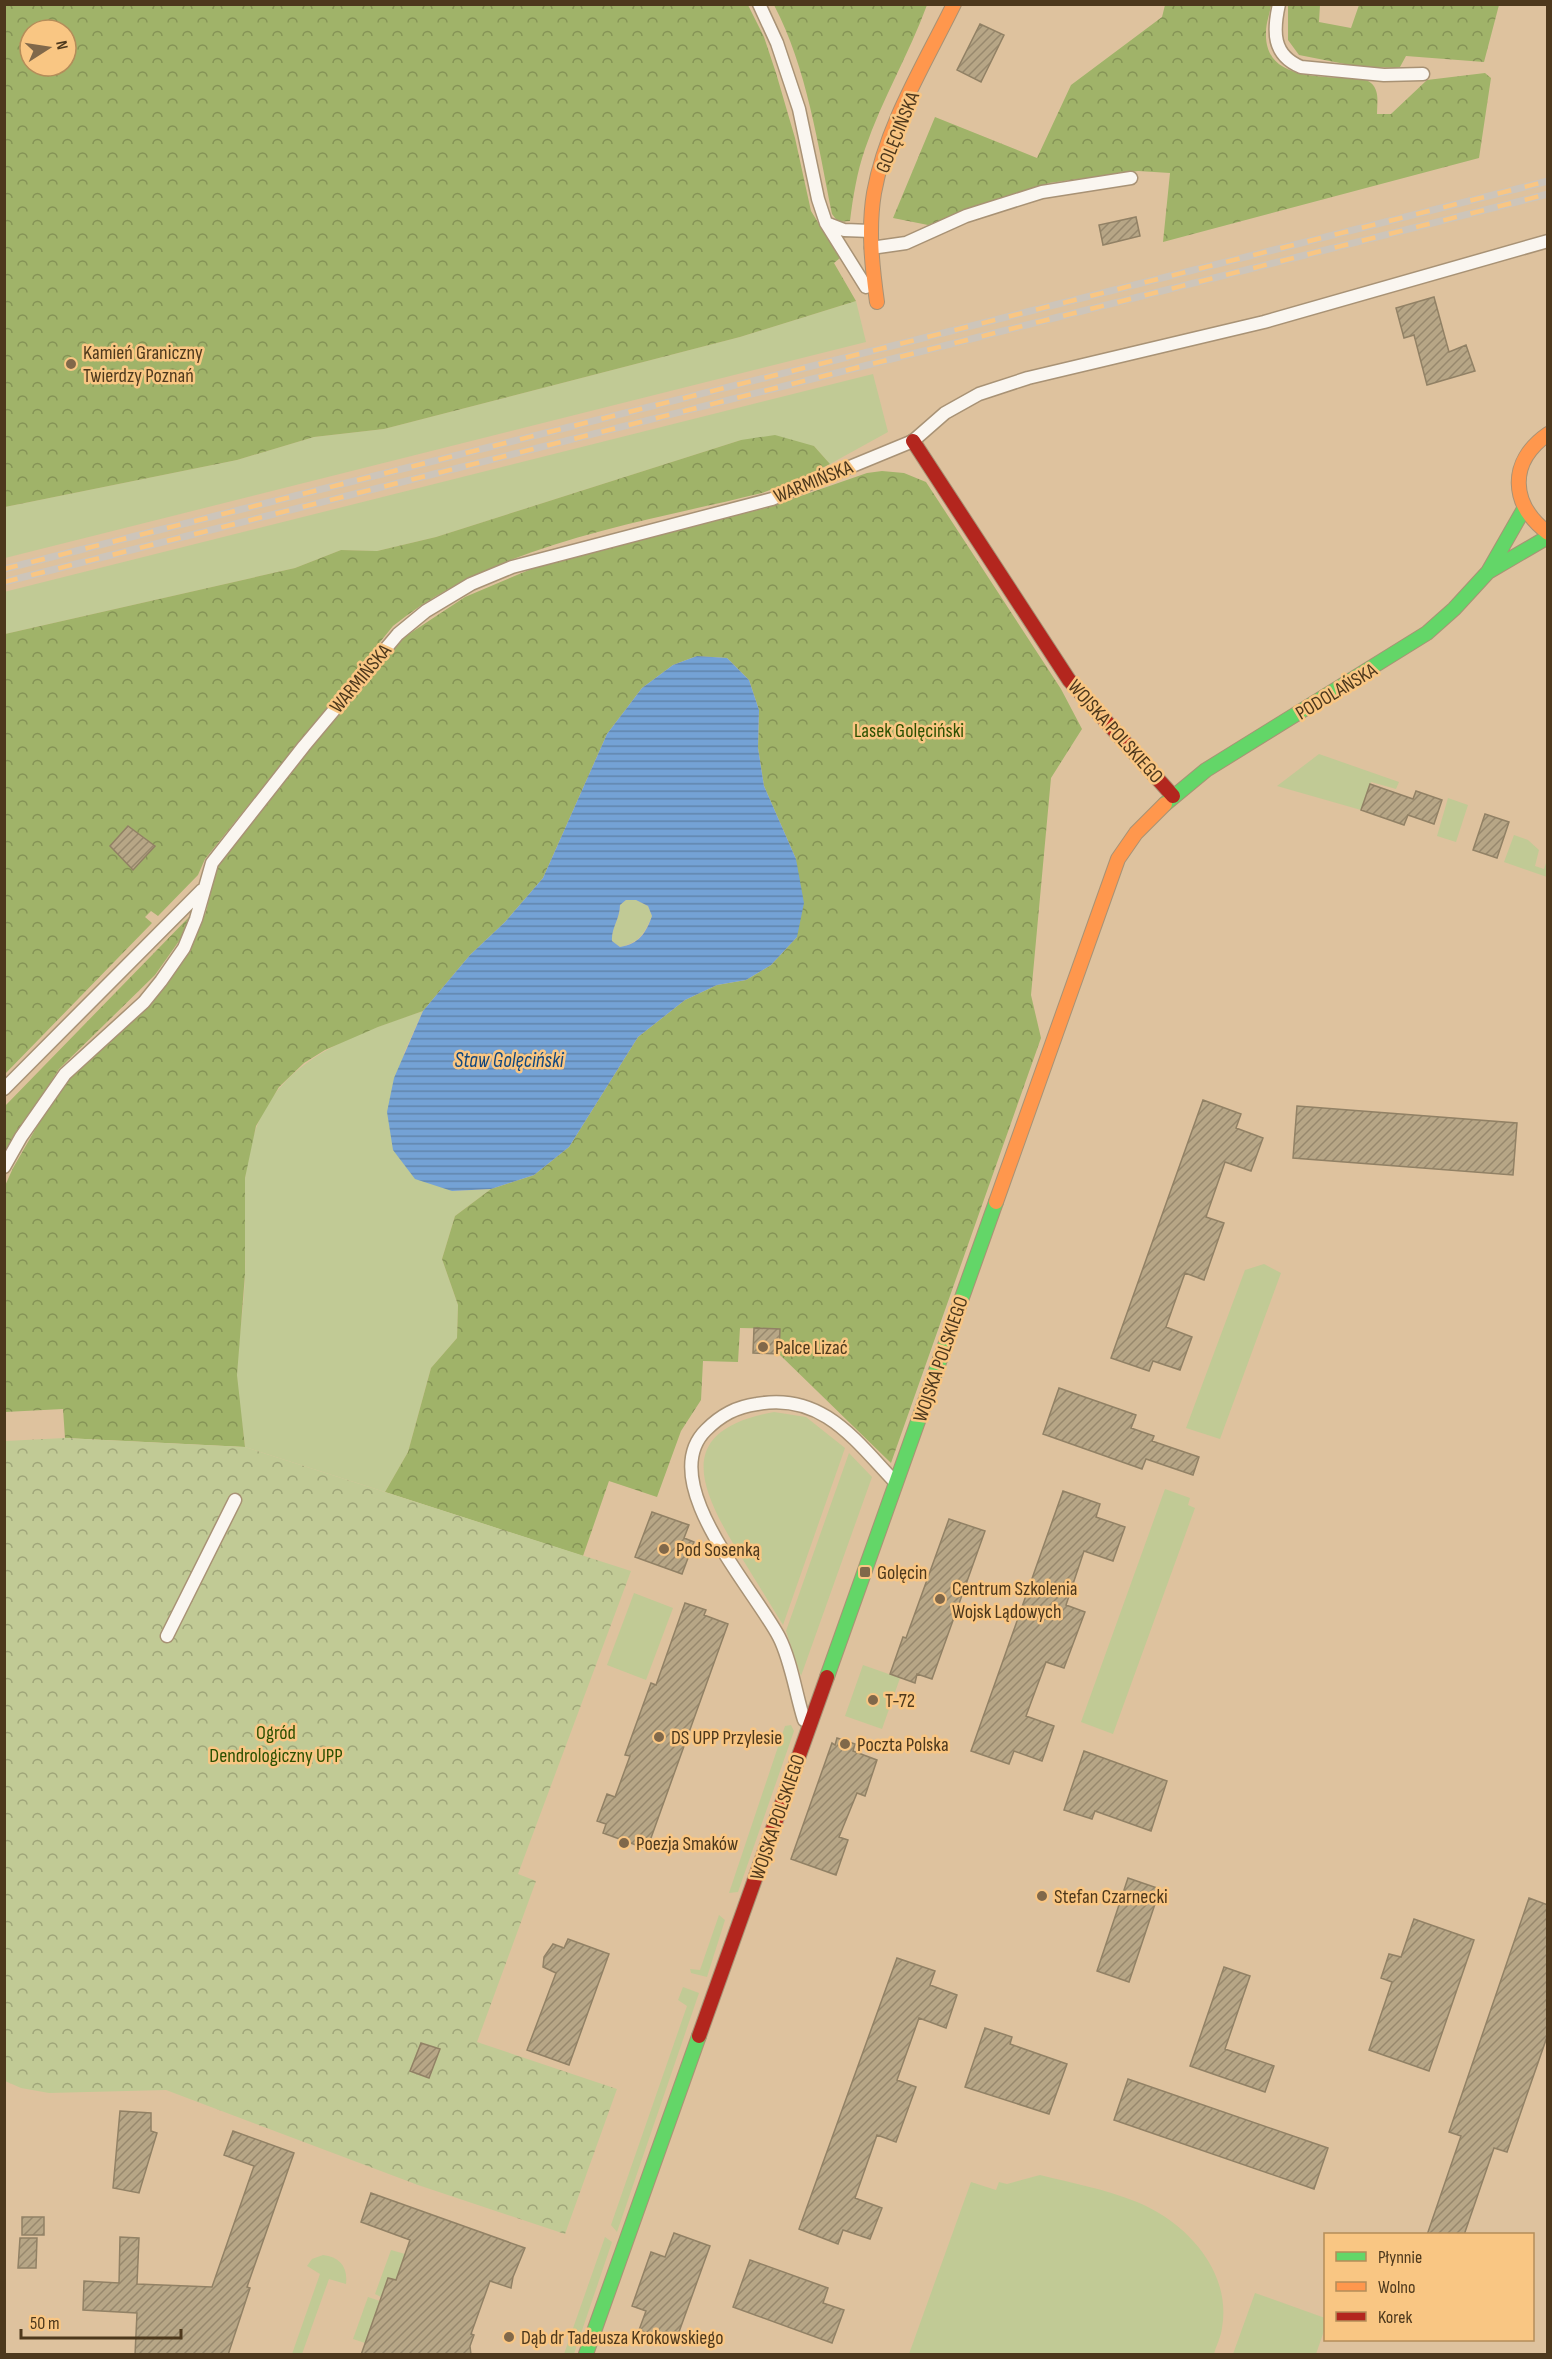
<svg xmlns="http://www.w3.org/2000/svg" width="1552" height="2359" font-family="'Sofia Sans Condensed',sans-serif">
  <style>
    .grass { fill: #c1ca95 }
    .forest { fill: url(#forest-crowns); fill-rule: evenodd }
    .park { fill: url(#park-crowns) }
    .water { fill: url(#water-rules); fill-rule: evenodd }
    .building { fill: url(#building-hatch); stroke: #918165; stroke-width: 1.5 }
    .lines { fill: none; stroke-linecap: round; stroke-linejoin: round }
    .lane-casing { stroke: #a89275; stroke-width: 15 }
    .fast-casing { stroke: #a89275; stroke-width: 16 }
    .slow-casing { stroke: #a89275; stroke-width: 16 }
    .jam-casing { stroke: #a89275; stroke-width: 16 }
    .lane { stroke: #faf6f0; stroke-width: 12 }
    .fast { stroke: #63d668; stroke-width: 14 }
    .slow { stroke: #ff974d; stroke-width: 14 }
    .jam { stroke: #b3261e; stroke-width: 14 }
    .rail-casing { stroke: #cdc5ba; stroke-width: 7 }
    .rail { stroke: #f9c683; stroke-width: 4.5; stroke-dasharray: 14; stroke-linecap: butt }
    .poi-dot { fill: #80684a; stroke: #f9c683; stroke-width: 2 }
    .labels { text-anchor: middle; stroke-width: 5; stroke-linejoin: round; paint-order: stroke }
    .street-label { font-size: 20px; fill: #4d381c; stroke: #f9c683 }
    .poi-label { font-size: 20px; fill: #4d381c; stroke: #f9c683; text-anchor: start }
    .park-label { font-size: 20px; fill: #2b5001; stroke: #f9c683 }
    .water-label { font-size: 21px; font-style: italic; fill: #11477e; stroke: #f9c683 }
  </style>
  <defs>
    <pattern id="forest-crowns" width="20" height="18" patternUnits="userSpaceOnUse" patternTransform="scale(1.5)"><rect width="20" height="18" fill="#a0b369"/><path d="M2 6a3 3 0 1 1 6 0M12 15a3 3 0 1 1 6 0" fill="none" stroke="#859356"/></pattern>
    <pattern id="park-crowns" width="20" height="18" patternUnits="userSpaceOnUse" patternTransform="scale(1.5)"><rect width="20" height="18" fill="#c1ca95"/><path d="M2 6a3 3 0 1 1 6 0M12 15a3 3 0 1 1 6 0" fill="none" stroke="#9fa579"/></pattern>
    <pattern id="water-rules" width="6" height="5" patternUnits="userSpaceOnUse" patternTransform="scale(1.5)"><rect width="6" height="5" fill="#74a2d5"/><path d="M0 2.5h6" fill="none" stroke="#6185ac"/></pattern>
    <pattern id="building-hatch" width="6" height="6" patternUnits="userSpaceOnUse" patternTransform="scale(1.5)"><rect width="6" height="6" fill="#b7a686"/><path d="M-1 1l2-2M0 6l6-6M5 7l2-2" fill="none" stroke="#97886d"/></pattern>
  </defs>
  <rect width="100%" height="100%" fill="#dec29e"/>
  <path class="grass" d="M 856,301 L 866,342 L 5,558 L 5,507 L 237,460 L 314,437 L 384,429 L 740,337 Z
    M 873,374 L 888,432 L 830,464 L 814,446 L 741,440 L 436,537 L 377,551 L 341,550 L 295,568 L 5,634 L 4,592 Z
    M 1319,754 L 1399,782 L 1396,789 L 1371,782 L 1361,810 L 1277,786 Z
    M 1448,798 L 1468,805 L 1456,842 L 1437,836 Z
    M 1514,835 L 1528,840 L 1539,850 L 1535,866 L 1544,869 L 1547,860 L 1547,877 L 1504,862 Z
    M 626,900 L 636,900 L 648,906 L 652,916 C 645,933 639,943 620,947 L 612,941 C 611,928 620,919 620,905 Z
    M 423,1011 L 404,1053 L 452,1191 L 491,1189 L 455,1216 L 442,1259 L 458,1305 L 457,1338 L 431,1368 L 408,1452 L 385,1492 L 245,1447 C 243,1423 237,1398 237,1374 C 238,1341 244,1308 245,1274 C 246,1243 242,1210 245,1179 C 255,1069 332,1042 423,1011 Z
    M 1264,1264 L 1281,1273 L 1220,1439 L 1186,1428 L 1245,1270 Z
    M 774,1412 L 806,1417 L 845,1448 L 783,1625 C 768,1600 752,1575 737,1550 C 697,1484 676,1430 774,1412 Z
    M 849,1453 L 872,1477 L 801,1676 L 786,1631 Z
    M 1165,1489 L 1190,1498 L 1188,1505 L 1195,1508 L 1113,1734 L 1081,1722 Z
    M 634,1593 L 673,1608 L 646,1680 L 607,1665 Z
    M 863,1665 L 900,1678 L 882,1729 L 845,1716 Z
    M 791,1725 L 794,1731 L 738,1892 L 729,1893 L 785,1726 Z
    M 719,1915 L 725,1920 L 707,1977 L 691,1973 L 690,1969 L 700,1970 Z
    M 683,1987 L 699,1993 L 617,2232 L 611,2225 L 687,2006 L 678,2000 Z
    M 1040,2175 C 1072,2183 1105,2189 1137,2202 C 1186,2222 1232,2271 1222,2328 C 1221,2337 1216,2346 1214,2354 L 909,2354 L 971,2182 L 996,2190 L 999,2182 L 1007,2184 Z
    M 605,2237 L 612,2242 L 574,2354 L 564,2354 Z
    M 391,2250 L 405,2254 L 406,2250 L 463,2271 L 453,2300 L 388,2278 L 381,2297 L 375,2294 Z
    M 323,2255 C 340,2257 348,2267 346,2284 L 329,2279 L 302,2354 L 292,2354 L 320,2274 L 307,2266 L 312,2259 Z
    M 1255,2293 L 1325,2318 L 1325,2328 L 1316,2354 L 1233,2354 Z
    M 368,2297 L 380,2301 L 365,2343 L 353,2339 Z"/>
  <path class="forest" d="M 5,4 L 748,5 L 764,37 L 776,73 L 795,138 L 811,211 L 840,258 L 834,263 L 856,301 L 740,337 L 384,429 L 314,437 L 237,460 L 5,507 ZM 30,30 L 66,30 L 66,66 L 30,66 Z
    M 774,5 L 927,5 C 909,54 882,99 865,149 C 857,172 853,197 850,221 L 838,222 L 832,214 C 818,145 807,68 774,5 Z
    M 1165,5 L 1271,5 C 1270,13 1266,23 1266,32 C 1264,77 1313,76 1344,78 C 1352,78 1364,77 1371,83 C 1380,91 1377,103 1377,114 L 1391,114 L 1427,80 L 1485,73 L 1491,78 L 1479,158 L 1163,242 L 1170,173 L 1138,171 L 1049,183 L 928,225 L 893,218 L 935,117 L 1037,158 L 1071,85 L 1162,17 Z
    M 1288,5 L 1320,5 L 1319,22 L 1351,28 L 1359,5 L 1499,5 L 1484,62 L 1406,56 L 1400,67 L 1395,68 L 1355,66 L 1299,55 L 1288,40 Z
    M 775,435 L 814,446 L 830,464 L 800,479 L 762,493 C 636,524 497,543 393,626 L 205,859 L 198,875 L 158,916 L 151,911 L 145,917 L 152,923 L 5,1074 L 5,634 L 295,568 L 341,550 L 377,551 L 436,537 L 741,440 Z
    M 882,471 L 904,473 L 926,482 L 1061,689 L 1082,729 L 1051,778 L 1031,995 L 1041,1038 L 891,1463 L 779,1354 L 780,1329 L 740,1328 L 738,1362 L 703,1361 L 701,1400 L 681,1431 L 657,1497 L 609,1481 L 583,1556 L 385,1492 L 408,1452 L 431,1368 L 457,1338 L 458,1305 L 442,1259 L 455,1216 L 491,1189 L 534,1175 L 569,1147 L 638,1037 L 685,1000 L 717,985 L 746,980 L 771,965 L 797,937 L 796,859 L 764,786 L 758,748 L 759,710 L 749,680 L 727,658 L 697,656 L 673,665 L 642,688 L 607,734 L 543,878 L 505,922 L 470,955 L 423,1011 L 378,1027 L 325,1050 L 304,1063 L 279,1087 L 256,1126 L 245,1178 L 245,1274 L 237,1375 L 245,1447 L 65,1438 L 63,1409 L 5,1412 L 4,1188 L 13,1168 L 40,1121 L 69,1078 L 182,960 L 206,912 L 217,865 L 307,750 L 403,638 L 465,597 L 536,567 L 580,553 L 766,508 L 867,473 Z
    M 191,915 L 184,934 L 155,975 L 59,1069 L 5,1155 L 5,1106 Z"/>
  <path class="park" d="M 65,1438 L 245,1447 L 631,1571 L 518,1874 L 536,1881 L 477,2042 L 617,2089 L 565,2234 L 418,2185 L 166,2090 L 49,2093 L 21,2088 L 5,2081 L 5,1441 Z"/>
  <path class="water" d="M 697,656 L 727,658 L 749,680 L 759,710 L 758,748 L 764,786 L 796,859 L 804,903 L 797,937 L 771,965 L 746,980 L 717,985 L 685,1000 L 638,1037 L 569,1147 L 534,1175 L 491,1189 L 452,1191 L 415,1179 L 393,1150 L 387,1112 L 394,1078 L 423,1011 L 470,955 L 505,922 L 543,878 L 607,734 L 642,688 L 673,665 ZM 626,900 L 636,900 L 648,906 L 652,916 C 646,933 639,944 620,947 L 612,941 C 611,928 620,919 620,905 Z"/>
  <path class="building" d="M 980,24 L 1004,35 L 981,82 L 957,70 Z
    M 1136,217 L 1140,236 L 1103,245 L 1099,225 Z
    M 1434,297 L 1449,352 L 1466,345 L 1475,371 L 1427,385 L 1414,335 L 1404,338 L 1396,308 Z
    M 1370,784 L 1413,799 L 1416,791 L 1442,800 L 1434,824 L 1408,815 L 1404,825 L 1361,810 Z
    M 1485,814 L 1509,822 L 1497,858 L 1473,850 Z
    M 128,826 L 155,846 L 133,870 L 110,846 Z
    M 1203,1100 L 1241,1114 L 1236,1128 L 1263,1138 L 1251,1171 L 1225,1162 L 1206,1217 L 1224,1223 L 1204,1280 L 1185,1273 L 1166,1327 L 1192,1337 L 1180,1370 L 1153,1361 L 1149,1371 L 1111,1358 Z
    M 1297,1106 L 1517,1123 L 1513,1175 L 1293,1158 Z
    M 754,1328 L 780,1329 L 779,1354 L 753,1353 Z
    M 1059,1388 L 1136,1415 L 1131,1428 L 1154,1436 L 1152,1441 L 1199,1457 L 1193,1475 L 1146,1459 L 1142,1469 L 1043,1434 Z
    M 1063,1491 L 1100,1504 L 1096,1517 L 1125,1527 L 1113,1561 L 1084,1551 L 1066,1605 L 1085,1612 L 1064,1668 L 1046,1662 L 1026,1716 L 1054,1726 L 1042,1761 L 1014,1751 L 1009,1764 L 971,1751 Z
    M 652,1512 L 689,1525 L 684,1538 L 694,1542 L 682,1574 L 635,1557 Z
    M 949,1519 L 985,1531 L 932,1679 L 917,1674 L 915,1683 L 890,1674 L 903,1637 L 906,1638 Z
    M 685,1603 L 706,1610 L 704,1615 L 728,1624 L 647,1849 L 603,1833 L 606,1824 L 597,1821 L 607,1794 L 615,1797 L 630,1756 L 625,1755 L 651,1683 L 656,1685 Z
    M 837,1738 L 855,1744 L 853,1751 L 877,1760 L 865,1796 L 857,1793 L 839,1837 L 848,1840 L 836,1875 L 791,1859 L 832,1743 L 835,1745 Z
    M 1084,1751 L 1167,1781 L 1151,1831 L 1095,1811 L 1092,1819 L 1064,1810 Z
    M 1128,1878 L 1160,1889 L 1129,1982 L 1097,1971 Z
    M 1529,1898 L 1548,1905 L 1548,2034 L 1507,2152 L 1494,2148 L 1464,2235 L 1427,2235 L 1461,2136 L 1449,2132 Z
    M 1414,1919 L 1474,1940 L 1429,2071 L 1369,2050 L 1392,1982 L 1381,1978 L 1389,1954 L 1401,1957 Z
    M 568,1939 L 609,1954 L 569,2065 L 527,2050 L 556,1973 L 543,1967 L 544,1957 L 553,1944 L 564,1948 Z
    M 897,1958 L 935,1971 L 930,1985 L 957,1995 L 946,2028 L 919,2018 L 897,2080 L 916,2087 L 896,2142 L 877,2135 L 855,2198 L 882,2208 L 870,2239 L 843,2230 L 838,2244 L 799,2229 Z
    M 1224,1967 L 1250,1976 L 1225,2049 L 1274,2066 L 1265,2092 L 1190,2066 Z
    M 985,2028 L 1012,2037 L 1010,2044 L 1067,2064 L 1049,2114 L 965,2087 Z
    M 421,2043 L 440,2049 L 429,2078 L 410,2071 Z
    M 1128,2079 L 1328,2148 L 1314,2189 L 1114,2120 Z
    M 120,2111 L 151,2113 L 151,2131 L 157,2133 L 139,2193 L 113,2188 Z
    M 233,2131 L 294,2153 L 247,2287 L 250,2288 L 228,2355 L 135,2355 L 137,2313 L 83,2310 L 84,2281 L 119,2283 L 120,2237 L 139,2238 L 137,2284 L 212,2287 L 254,2166 L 224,2155 Z
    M 371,2193 L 525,2248 L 513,2277 L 511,2288 L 490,2281 L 471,2334 L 474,2335 L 470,2346 L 471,2355 L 361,2355 L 388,2278 L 396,2280 L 410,2240 L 361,2222 Z
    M 22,2217 L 44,2217 L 44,2235 L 22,2235 Z
    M 674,2233 L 710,2246 L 675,2343 L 639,2330 L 646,2311 L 632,2306 L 651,2252 L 665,2257 Z
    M 20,2238 L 37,2238 L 36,2268 L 18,2268 Z
    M 750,2260 L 828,2288 L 823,2303 L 844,2310 L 832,2343 L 733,2307 Z"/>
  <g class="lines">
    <defs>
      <path id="lane" d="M 759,4 L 777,43 L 799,109 L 818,199 L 826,223 L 866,287
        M 1279,4 C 1273,31 1272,55 1301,67 L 1384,75 L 1423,74
        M 826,223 L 844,230 L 871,231
        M 871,248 L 906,243 L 966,216 L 1042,192 L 1131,178
        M 4,1089 L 202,890
        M 4,1167 L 21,1137 L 65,1074 L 144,1002 L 161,981 L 184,948 L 196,919 L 212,863 L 304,746 L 398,634 L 426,611 L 471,584 L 512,567 L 772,499 L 913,441 L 945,413 L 979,394 L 1028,378 L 1264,322 L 1548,241
        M 167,1636 L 235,1500
        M 804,1720 C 796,1695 791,1660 779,1637 C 754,1589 654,1481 706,1430 C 721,1415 736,1407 757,1404 C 822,1392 855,1440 895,1482"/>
      <path id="fast" d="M 1488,572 L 1548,537
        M 1165,804 L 1206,770 L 1427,633 L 1454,609 L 1488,572 L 1524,509
        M 827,1677 L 996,1202
        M 586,2354 L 699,2036"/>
      <path id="slow" d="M 877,302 C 872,266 868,229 874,193 C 886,126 924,65 954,4
        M 1548,434 C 1508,462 1510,504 1548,533
        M 996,1202 L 1118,859 L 1136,833 L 1165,804"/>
      <path id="jam" d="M 913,441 L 1069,680 L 1173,796
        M 699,2036 L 827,1677"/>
    </defs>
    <use href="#lane" class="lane-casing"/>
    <use href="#fast" class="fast-casing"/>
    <use href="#slow" class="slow-casing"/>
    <use href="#jam" class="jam-casing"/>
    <use href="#lane" class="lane"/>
    <use href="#fast" class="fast"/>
    <use href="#slow" class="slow"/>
    <use href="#jam" class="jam"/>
    <defs>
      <path id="rail" d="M 4,569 L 1548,181
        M 4,582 L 1548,194"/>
    </defs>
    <use href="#rail" class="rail-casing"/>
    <use href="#rail" class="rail"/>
  </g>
  <g class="poi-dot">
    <circle cx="71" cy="364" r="6"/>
    <circle cx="763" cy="1347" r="6"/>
    <circle cx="664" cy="1549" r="6"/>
    <rect x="859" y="1566" width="12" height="12" rx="3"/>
    <circle cx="940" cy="1599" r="6"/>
    <circle cx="873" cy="1700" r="6"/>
    <circle cx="659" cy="1737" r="6"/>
    <circle cx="845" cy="1744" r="6"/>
    <circle cx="624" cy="1843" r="6"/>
    <circle cx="1042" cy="1896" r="6"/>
    <circle cx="509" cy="2337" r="6"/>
  </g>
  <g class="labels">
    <g class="street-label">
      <text transform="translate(897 132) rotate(-68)" y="7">GOLĘCIŃSKA</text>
      <text transform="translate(813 481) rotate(-22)" y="7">WARMIŃSKA</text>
      <text transform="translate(360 678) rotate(-50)" y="7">WARMIŃSKA</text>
      <text transform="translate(1336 691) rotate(-31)" y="7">PODOLAŃSKA</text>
      <text transform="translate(1116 731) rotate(48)" y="7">WOJSKA POLSKIEGO</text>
      <text transform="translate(940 1359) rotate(-71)" y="7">WOJSKA POLSKIEGO</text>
      <text transform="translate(777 1817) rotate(-71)" y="7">WOJSKA POLSKIEGO</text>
    </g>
    <g class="poi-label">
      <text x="83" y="359">Kamień Graniczny<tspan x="83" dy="23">Twierdzy Poznań</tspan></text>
      <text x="775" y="1354">Palce Lizać</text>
      <text x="676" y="1556">Pod Sosenką</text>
      <text x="877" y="1579">Golęcin</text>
      <text x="952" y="1595">Centrum Szkolenia<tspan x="952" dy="23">Wojsk Lądowych</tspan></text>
      <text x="885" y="1707">T-72</text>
      <text x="671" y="1744">DS UPP Przylesie</text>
      <text x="857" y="1751">Poczta Polska</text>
      <text x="636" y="1850">Poezja Smaków</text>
      <text x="1054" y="1903">Stefan Czarnecki</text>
      <text x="521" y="2344">Dąb dr Tadeusza Krokowskiego</text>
    </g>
    <g class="park-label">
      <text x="909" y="737">Lasek Golęciński</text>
      <text x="276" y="1739">Ogród<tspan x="276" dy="23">Dendrologiczny UPP</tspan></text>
    </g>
    <g class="water-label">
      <text x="509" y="1067">Staw Golęciński</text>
    </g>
  </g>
  <rect width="1552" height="2359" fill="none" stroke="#4d381c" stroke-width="12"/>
  <rect x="1324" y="2233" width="210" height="108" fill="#f9c683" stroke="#b48d5a" stroke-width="1.5"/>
  <rect x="1336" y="2252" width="30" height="9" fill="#63d668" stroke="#b48d5a" stroke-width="1.5"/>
  <text x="1378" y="2263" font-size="18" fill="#4d381c">Płynnie</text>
  <rect x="1336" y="2282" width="30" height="9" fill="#ff974d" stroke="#b48d5a" stroke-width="1.5"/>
  <text x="1378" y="2293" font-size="18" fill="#4d381c">Wolno</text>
  <rect x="1336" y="2312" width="30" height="9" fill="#b3261e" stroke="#b48d5a" stroke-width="1.5"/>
  <text x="1378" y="2323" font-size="18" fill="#4d381c">Korek</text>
  <g transform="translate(48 48) rotate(78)"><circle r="28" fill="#f9c683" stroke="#b48d5a" stroke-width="1.5"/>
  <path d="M0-4.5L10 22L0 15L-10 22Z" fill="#80684a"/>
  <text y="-9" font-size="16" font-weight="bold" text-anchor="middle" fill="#4d381c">N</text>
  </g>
  <path d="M21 2329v9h160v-9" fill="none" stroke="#4d381c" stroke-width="3"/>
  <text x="30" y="2329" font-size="18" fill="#4d381c" stroke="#f9c683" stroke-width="4.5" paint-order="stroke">50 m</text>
</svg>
